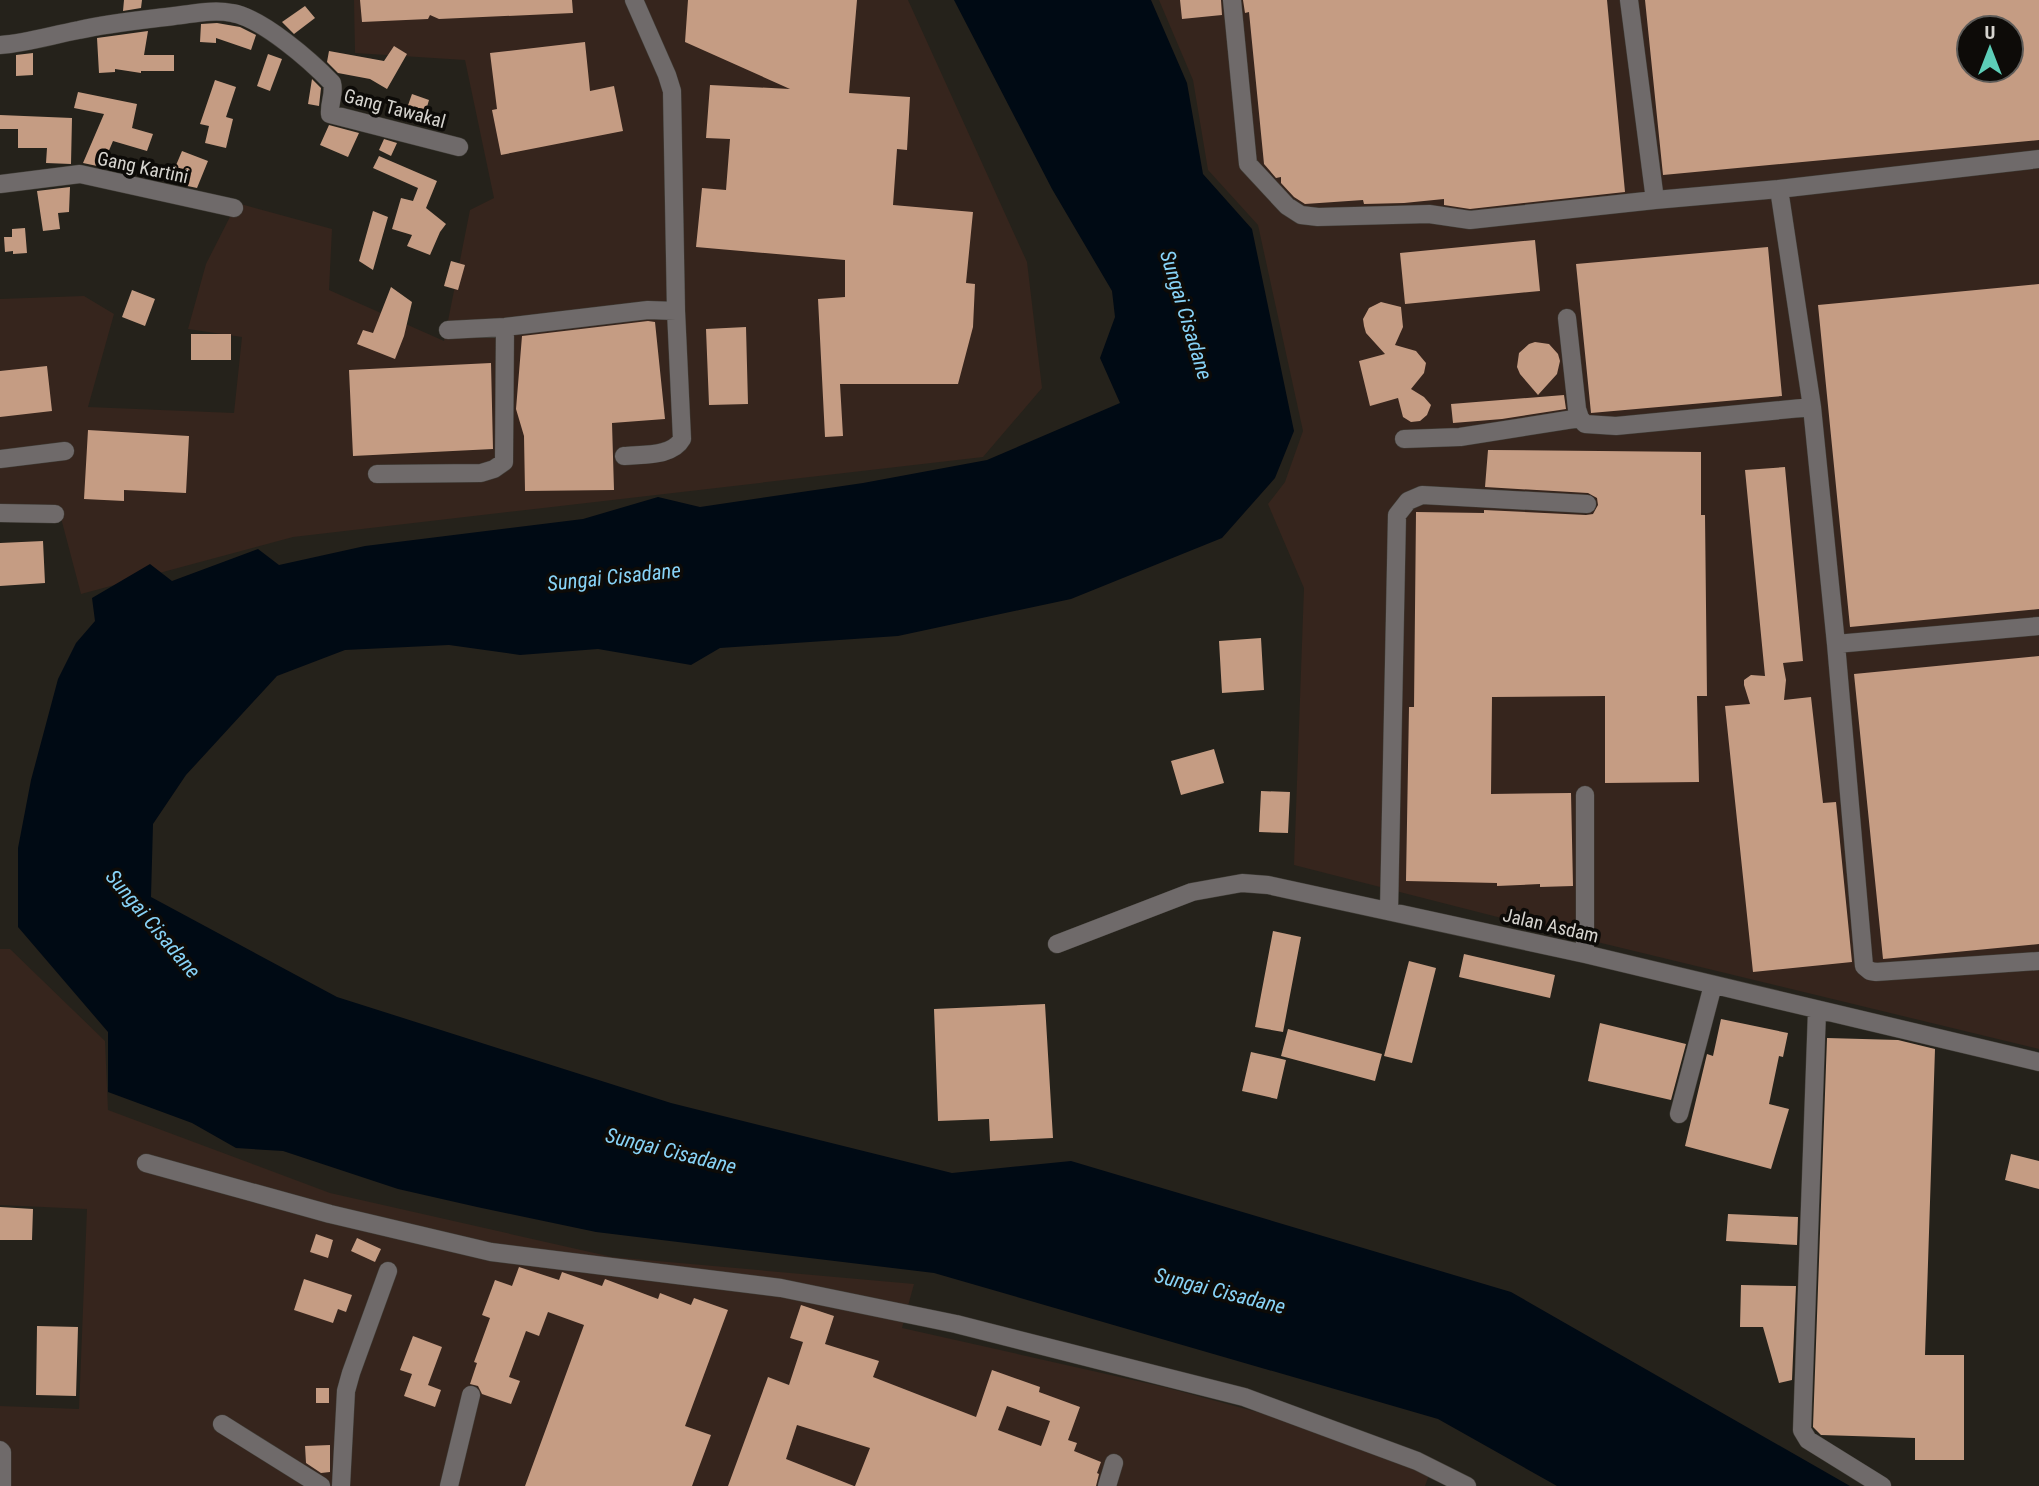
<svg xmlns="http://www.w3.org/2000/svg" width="2039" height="1486" font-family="'Roboto Condensed',sans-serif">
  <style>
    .industrial { fill: #36251d; fill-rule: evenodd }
    .water { fill: #000a14 }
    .building { fill: #c59c83; fill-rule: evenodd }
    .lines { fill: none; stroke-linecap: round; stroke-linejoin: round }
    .minor-casing { stroke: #413e38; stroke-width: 19 }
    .minor { stroke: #6f6a6a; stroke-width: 18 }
    .labels { text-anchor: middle; stroke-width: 7; stroke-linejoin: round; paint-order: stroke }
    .street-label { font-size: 19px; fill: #d6d4cf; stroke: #0d0b08 }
    .water-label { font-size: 21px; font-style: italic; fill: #88d3f7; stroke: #0d0b08 }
  </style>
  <rect width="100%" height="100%" fill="#25221b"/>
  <path class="industrial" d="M 354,0 L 908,0 L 1027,262 L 1042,388 L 983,457 L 293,537 L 81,594 L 61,518 L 0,516 L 0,299 L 84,296 L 114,314 L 88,407 L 234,413 L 242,337 L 188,329 L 206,264 L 237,203 L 332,229 L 329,290 L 444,341 L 470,210 L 494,198 L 465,60 L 355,53 Z
    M 1159,0 L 2039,0 L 2039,1049 L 1564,934 L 1294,865 L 1304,588 L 1268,504 L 1285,482 L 1303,431 L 1258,225 L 1208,170 L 1193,80 ZM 1969,28 L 2011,28 L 2011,70 L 1969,70 Z
    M 0,949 L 10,949 L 105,1041 L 108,1110 L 330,1193 L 612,1257 L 914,1284 L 902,1328 L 1164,1387 L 1291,1421 L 1429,1475 L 1425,1486 L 0,1486 L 0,1406 L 79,1409 L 87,1209 L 0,1205 Z"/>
  <path class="water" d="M 954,0 L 1151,0 L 1187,83 L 1203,174 L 1252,229 L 1294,431 L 1275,478 L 1222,538 L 1071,599 L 898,636 L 720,648 L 691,665 L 598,649 L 520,655 L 449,645 L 345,650 L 277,676 L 186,775 L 153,824 L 151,897 L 337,997 L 671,1103 L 952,1173 L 1071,1161 L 1511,1292 L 1850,1486 L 1557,1486 L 1438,1419 L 934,1273 L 596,1232 L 477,1207 L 398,1189 L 283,1151 L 236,1148 L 192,1123 L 108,1092 L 108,1032 L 18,927 L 18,848 L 31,780 L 58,679 L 76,643 L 95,621 L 92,598 L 150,564 L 172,581 L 258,549 L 279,565 L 365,546 L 583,519 L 658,497 L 700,507 L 863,483 L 987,460 L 1120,403 L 1100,358 L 1115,317 L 1112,291 L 1052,189 Z"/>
  <path class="building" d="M 124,0 L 142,0 L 141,8 L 123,11 Z
    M 360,0 L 572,0 L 573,13 L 439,19 L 430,15 L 428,19 L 362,22 Z
    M 688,0 L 857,0 L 849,93 L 910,97 L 907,150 L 897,149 L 893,205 L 973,212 L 966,283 L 975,284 L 973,327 L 958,384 L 840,384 L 843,436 L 825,437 L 818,299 L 845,297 L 845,260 L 696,247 L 702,188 L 726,190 L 730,139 L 706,138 L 710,85 L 790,89 L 685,42 Z
    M 1180,0 L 1221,0 L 1222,15 L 1182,19 Z
    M 1243,0 L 1607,0 L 1625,192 L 1470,209 L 1444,205 L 1444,199 L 1404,203 L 1364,204 L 1363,200 L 1305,204 L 1294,197 L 1281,183 L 1281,177 L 1276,178 L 1264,164 L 1249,12 L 1245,13 Z
    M 1645,0 L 2039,0 L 2039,140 L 1663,175 ZM 1969,28 L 2011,28 L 2011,70 L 1969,70 Z
    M 305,6 L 315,18 L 294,34 L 282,22 Z
    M 217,23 L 240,27 L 256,35 L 251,50 L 216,38 L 216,43 L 200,42 L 201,24 Z
    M 148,31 L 144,55 L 174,55 L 174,71 L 141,71 L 141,73 L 115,69 L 115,72 L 99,73 L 97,38 Z
    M 585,42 L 590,91 L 614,86 L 623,131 L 501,155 L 492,110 L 497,109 L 490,53 Z
    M 394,46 L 407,54 L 387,89 L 370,79 L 338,73 L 327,62 L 329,51 L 384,61 Z
    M 33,53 L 33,75 L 16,76 L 16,55 Z
    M 268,54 L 282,59 L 270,91 L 257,86 Z
    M 312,79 L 321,88 L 319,106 L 308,104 Z
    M 215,80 L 236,87 L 226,117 L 233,119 L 226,148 L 205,143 L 209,126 L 200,124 Z
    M 78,92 L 137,104 L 132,128 L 153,134 L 147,151 L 113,141 L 102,167 L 83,163 L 104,114 L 74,108 Z
    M 412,94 L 429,100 L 424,117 L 406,111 Z
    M 0,115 L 72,118 L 71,164 L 46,163 L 47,148 L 18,148 L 18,129 L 0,129 Z
    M 329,125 L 359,133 L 348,157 L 320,145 Z
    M 384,139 L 397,143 L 391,156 L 379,150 Z
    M 182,151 L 208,161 L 197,188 L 169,182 Z
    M 379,156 L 437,181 L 426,208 L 446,224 L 440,232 L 430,255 L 407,246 L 412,235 L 392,229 L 401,198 L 413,201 L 418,188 L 373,168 Z
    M 70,187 L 69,212 L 58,213 L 60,229 L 43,231 L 37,191 Z
    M 373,211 L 388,217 L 373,270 L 359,261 Z
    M 25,228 L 27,253 L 13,254 L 13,251 L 5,252 L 4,237 L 12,237 L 12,229 Z
    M 1535,240 L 1540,291 L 1405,304 L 1400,253 Z
    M 1768,247 L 1782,396 L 1591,413 L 1576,264 Z
    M 451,261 L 465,265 L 458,290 L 444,286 Z
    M 2039,284 L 2039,609 L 1850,627 L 1818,305 Z
    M 391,287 L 412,302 L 404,336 L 395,359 L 357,344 L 363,330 L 373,333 Z
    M 132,290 L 155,299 L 145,326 L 122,317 Z
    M 1381,302 L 1401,307 L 1403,327 L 1395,345 L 1416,351 L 1426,363 L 1424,373 L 1411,389 L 1424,397 L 1431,405 L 1427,415 L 1420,421 L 1411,422 L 1403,417 L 1398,398 L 1370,406 L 1359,361 L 1385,354 L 1366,333 L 1364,326 L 1363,319 L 1369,308 Z
    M 648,321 L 655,322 L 665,419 L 612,423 L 614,490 L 525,491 L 524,436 L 516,409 L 522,336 Z
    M 746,327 L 748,404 L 709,405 L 706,329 Z
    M 191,334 L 231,334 L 231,360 L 191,360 Z
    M 1535,342 L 1549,344 L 1558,354 L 1560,361 L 1557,374 L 1538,395 L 1520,374 L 1517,367 L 1519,353 L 1529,344 Z
    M 491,363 L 493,449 L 353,456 L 349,370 Z
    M 47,366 L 52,411 L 0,417 L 0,371 Z
    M 1564,395 L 1566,409 L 1502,419 L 1453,423 L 1451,404 Z
    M 88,430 L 189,436 L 186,493 L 124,490 L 124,501 L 84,499 Z
    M 1488,450 L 1701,452 L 1701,515 L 1705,515 L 1707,696 L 1697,696 L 1699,782 L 1605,783 L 1605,696 L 1492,697 L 1491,794 L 1571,793 L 1573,886 L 1540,887 L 1540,884 L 1497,886 L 1497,883 L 1406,881 L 1409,707 L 1414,707 L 1416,512 L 1484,513 L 1484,510 L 1586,515 L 1593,514 L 1598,505 L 1597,498 L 1588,493 L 1485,487 Z
    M 1785,467 L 1803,661 L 1783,663 L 1786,680 L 1784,700 L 1811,697 L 1823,803 L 1836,802 L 1852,962 L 1753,972 L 1725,706 L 1750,704 L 1744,685 L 1744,680 L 1751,675 L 1765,676 L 1745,470 Z
    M 43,541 L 45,583 L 0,586 L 0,543 Z
    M 1261,638 L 1264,690 L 1222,693 L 1219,641 Z
    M 2039,656 L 2039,944 L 1883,959 L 1854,674 Z
    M 1214,749 L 1224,783 L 1181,795 L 1171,761 Z
    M 1261,791 L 1290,792 L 1288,833 L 1259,832 Z
    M 1273,931 L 1301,937 L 1283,1032 L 1255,1027 Z
    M 1464,954 L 1555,975 L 1550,998 L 1459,977 Z
    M 1409,961 L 1436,968 L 1412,1063 L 1384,1056 Z
    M 1045,1004 L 1053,1138 L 990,1141 L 989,1119 L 938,1121 L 934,1009 Z
    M 1721,1019 L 1788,1033 L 1783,1057 L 1779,1056 L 1769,1104 L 1789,1109 L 1771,1169 L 1685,1146 L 1707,1054 L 1713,1056 Z
    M 1600,1023 L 1686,1044 L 1671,1100 L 1588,1081 Z
    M 1288,1029 L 1382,1054 L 1375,1081 L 1281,1056 Z
    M 1827,1038 L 1898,1040 L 1935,1049 L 1925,1355 L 1964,1355 L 1964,1460 L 1915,1460 L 1915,1438 L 1821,1435 L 1813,1427 Z
    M 1251,1052 L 1286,1060 L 1277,1099 L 1242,1091 Z
    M 2011,1154 L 2039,1161 L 2039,1189 L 2005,1180 Z
    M 0,1207 L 33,1209 L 32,1240 L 0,1240 Z
    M 1728,1214 L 1798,1217 L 1797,1245 L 1726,1241 Z
    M 316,1234 L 333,1240 L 328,1258 L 310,1252 Z
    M 357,1238 L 381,1249 L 375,1262 L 351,1251 Z
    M 519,1267 L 559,1280 L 562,1272 L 602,1286 L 605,1279 L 658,1299 L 660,1293 L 691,1305 L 694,1298 L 728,1310 L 685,1426 L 711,1435 L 692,1486 L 525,1486 L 584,1325 L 548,1312 L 539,1336 L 526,1331 L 509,1377 L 520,1381 L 511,1404 L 482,1394 L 478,1386 L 470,1384 L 477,1363 L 474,1362 L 490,1318 L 482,1315 L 495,1280 L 512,1286 Z
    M 304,1279 L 352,1295 L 346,1312 L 338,1309 L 333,1323 L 294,1310 Z
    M 1741,1285 L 1796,1286 L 1792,1380 L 1779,1383 L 1763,1327 L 1740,1327 Z
    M 801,1305 L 834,1316 L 825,1344 L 879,1361 L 873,1377 L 976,1417 L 992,1370 L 1040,1387 L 1039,1392 L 1080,1407 L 1068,1440 L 1077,1443 L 1074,1451 L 1101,1462 L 1097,1473 L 1099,1474 L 1096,1486 L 855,1486 L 870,1448 L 797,1425 L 786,1459 L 854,1486 L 728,1486 L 768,1377 L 789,1385 L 803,1342 L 790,1338 ZM 1007,1406 L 1050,1421 L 1041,1446 L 998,1430 Z
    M 37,1326 L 78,1327 L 76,1396 L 36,1395 Z
    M 413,1336 L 442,1347 L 428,1385 L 441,1390 L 435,1407 L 404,1396 L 412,1374 L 400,1370 Z
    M 316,1388 L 329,1388 L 329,1403 L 316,1403 Z
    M 330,1445 L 330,1472 L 321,1473 L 306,1463 L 305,1446 Z"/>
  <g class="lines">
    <defs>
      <path id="minor" d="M 1232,0 L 1248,164 L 1287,206 L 1301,215 L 1318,217 L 1429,214 L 1470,220 L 1655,200
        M 1629,0 L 1655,200 L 1779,189 L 2039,159
        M 0,45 C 27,43 52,35 79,30 C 110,23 142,20 174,16 C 193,14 213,9 232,13 C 262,18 311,61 332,83 C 335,94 329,102 330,114 L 459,147
        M 0,184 L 80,174 L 234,208
        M 1779,189 L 1812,407 L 1836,644 L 2039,626
        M 1567,318 L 1577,409 L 1580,418 L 1585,424 L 1616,426 L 1812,407
        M 448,330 L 505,327 L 648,310 L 676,311
        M 1404,439 L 1460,437 L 1580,418
        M 624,456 C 642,454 672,457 682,439 L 676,311 L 672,91 L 667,75 L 634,0
        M 0,459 L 65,451
        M 377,474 L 481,473 L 494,469 L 504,462 L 505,327
        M 0,513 L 55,514
        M 1836,644 L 1864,966 L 1870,971 L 1876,972 L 2039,961
        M 1585,795 L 1585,954
        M 1389,911 L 1397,515 L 1408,501 L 1422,495 L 1587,504
        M 1057,944 L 1192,892 L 1242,883 L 1268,885 L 1585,954 L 2039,1062
        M 1817,1011 L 1802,1430 L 1808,1440 L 1882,1486
        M 1679,1114 L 1713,985
        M 146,1163 L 330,1214 L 491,1252 L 781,1288 L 956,1324 L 1244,1397 L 1417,1461 L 1467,1486
        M 222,1424 L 321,1486
        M 0,1450 L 2,1452 L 2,1486
        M 341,1486 L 346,1391 L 351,1373 L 388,1271
        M 449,1486 L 471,1395
        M 1107,1486 L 1114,1463"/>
    </defs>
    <use href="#minor" class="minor-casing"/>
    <use href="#minor" class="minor"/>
  </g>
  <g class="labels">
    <g class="street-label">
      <text transform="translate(395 108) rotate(15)" y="7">Gang Tawakal</text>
      <text transform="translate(143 167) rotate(12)" y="7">Gang Kartini</text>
      <text transform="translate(1551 925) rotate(13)" y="7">Jalan Asdam</text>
    </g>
    <g class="water-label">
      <text transform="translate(1186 315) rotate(73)" y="7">Sungai Cisadane</text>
      <text transform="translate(614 577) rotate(-6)" y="7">Sungai Cisadane</text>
      <text transform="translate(153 924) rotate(50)" y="7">Sungai Cisadane</text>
      <text transform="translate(671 1151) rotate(14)" y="7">Sungai Cisadane</text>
      <text transform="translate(1220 1291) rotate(14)" y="7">Sungai Cisadane</text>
    </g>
  </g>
  <g transform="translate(1990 49)"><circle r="33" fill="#0d0b08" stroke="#5d5b58" stroke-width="2"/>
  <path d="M0-5L12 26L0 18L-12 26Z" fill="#5dceb8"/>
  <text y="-10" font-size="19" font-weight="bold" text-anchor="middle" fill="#d6d4cf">U</text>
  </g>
</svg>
